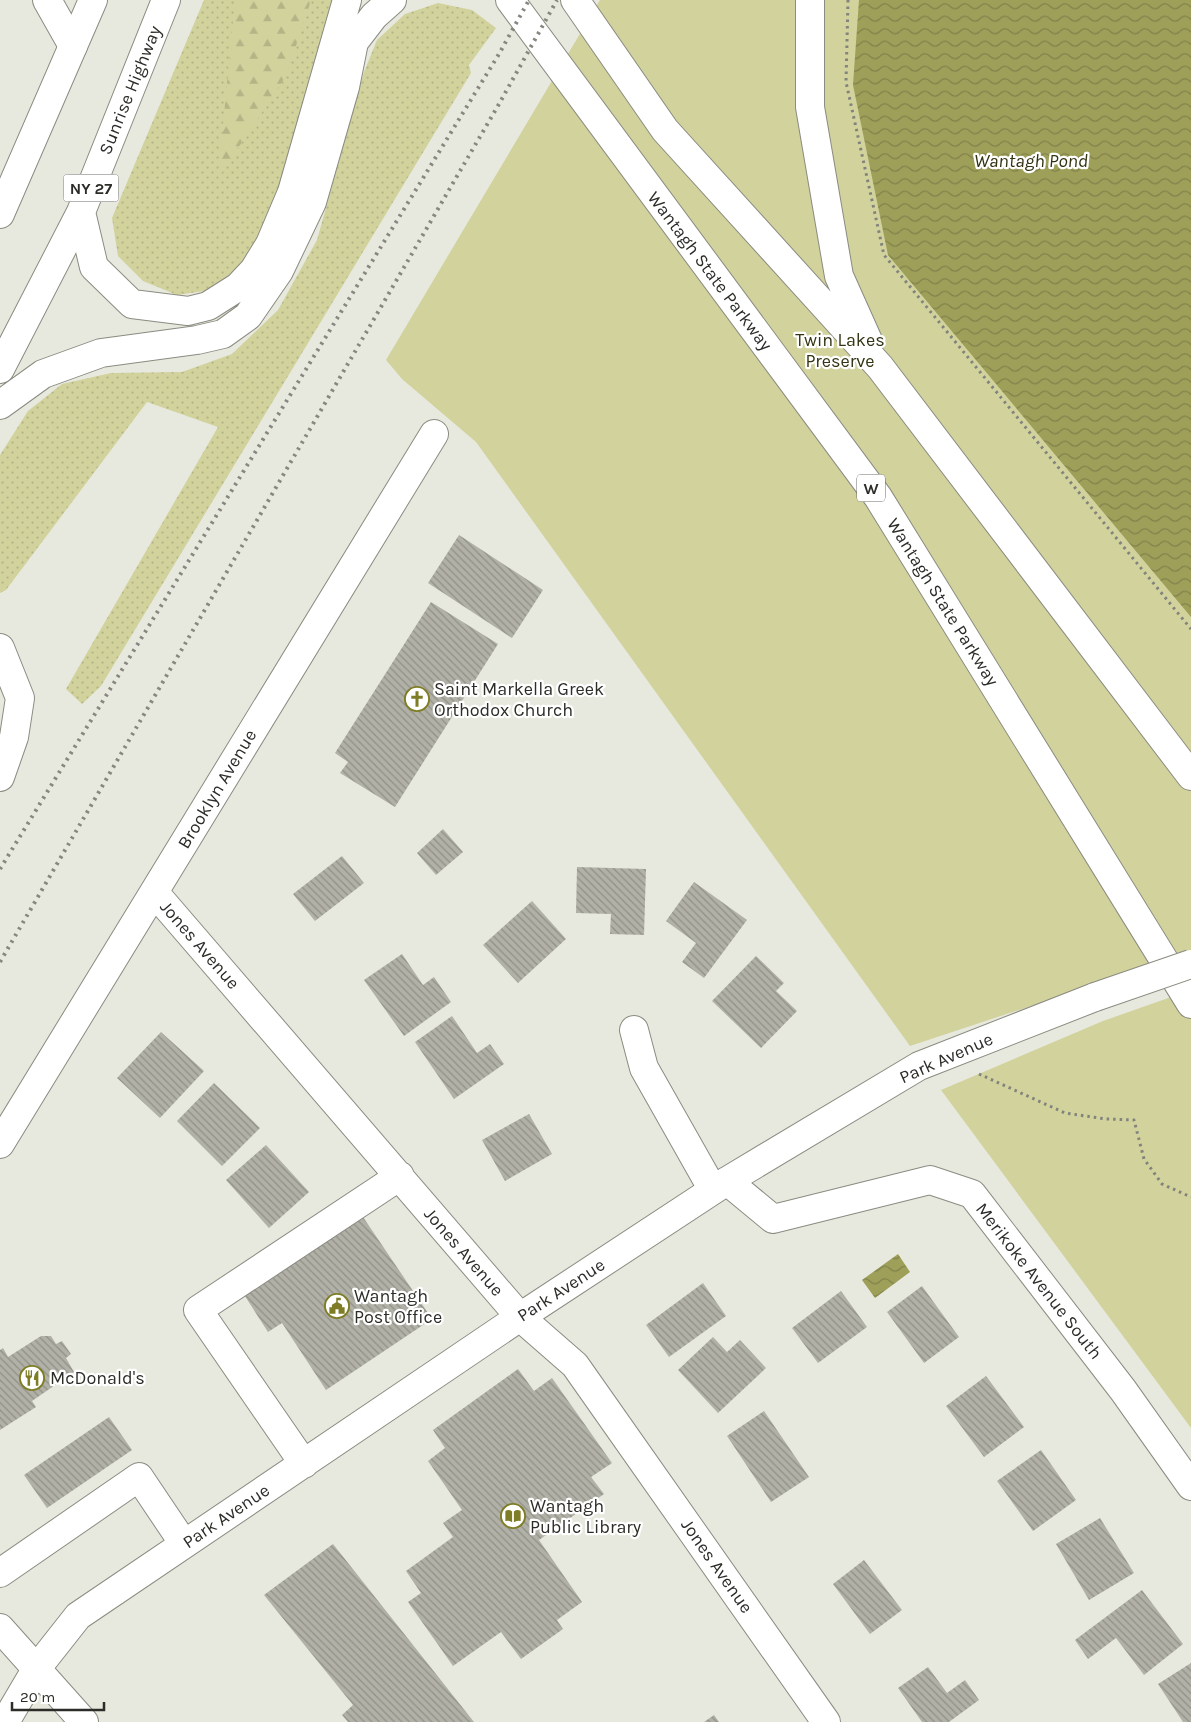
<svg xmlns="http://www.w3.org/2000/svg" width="1191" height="1722" font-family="Karla,sans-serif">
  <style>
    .grass { fill: url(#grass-dots) }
    .forest { fill: url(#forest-firs) }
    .park { fill: #d1d29c }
    .water { fill: url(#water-waves) }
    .building { fill: url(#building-back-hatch) }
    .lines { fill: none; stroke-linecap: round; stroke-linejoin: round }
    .minor-casing { stroke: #8b8b81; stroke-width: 30 }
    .major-casing { stroke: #8b8b81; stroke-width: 30 }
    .highway-casing { stroke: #8b8b81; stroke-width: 30 }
    .path { stroke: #82837c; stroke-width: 3; stroke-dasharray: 2.5 4; stroke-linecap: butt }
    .minor { stroke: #fff; stroke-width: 28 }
    .major { stroke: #fff; stroke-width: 28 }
    .highway { stroke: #fff; stroke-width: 28 }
    .rail { stroke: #878780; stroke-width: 4; stroke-dasharray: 2.5 5; stroke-linecap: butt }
    .minor-bridge-casing { stroke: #8b8b81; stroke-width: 30; stroke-linecap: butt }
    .minor-bridge { stroke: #fff; stroke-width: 28 }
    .labels { text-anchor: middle; stroke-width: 4.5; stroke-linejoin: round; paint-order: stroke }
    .shield { fill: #fff; stroke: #6b6b68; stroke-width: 1 }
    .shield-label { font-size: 16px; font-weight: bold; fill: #2c2c28 }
    .street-label { font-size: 18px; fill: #2c2c28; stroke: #fff }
    .park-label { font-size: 18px; fill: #343414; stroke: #fff }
    .poi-label { font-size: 18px; fill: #2c2c28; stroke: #fff; text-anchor: start }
    .water-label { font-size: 19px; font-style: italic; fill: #323212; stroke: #fff }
  </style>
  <defs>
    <pattern id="grass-dots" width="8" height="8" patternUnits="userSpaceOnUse" patternTransform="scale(1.25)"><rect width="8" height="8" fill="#d1d29c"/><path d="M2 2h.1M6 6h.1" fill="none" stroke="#b4b486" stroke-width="1.8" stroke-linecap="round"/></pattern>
    <pattern id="forest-firs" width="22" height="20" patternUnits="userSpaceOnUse" patternTransform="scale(1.25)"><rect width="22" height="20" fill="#d1d29c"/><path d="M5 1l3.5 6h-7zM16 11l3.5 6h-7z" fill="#b4b486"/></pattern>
    <pattern id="water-waves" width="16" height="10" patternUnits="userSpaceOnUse" patternTransform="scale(1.25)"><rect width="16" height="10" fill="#9e9f59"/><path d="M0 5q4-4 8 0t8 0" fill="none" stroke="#81824a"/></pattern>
    <pattern id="building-back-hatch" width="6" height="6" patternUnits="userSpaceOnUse" patternTransform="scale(1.25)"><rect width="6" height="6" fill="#b1b1a7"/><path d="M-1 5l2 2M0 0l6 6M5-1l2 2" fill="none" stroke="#909088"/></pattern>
  </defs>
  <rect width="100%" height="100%" fill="#e8e9de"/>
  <path class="grass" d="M 204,0 L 336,0 L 291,173 L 256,253 L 218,289 L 177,295 L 143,281 L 118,256 L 112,218 Z
    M 438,3 L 472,10 L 496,28 L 469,65 L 471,73 L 101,686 L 82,704 L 66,689 L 218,427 L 147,402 L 6,590 L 0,593 L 0,455 L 28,411 L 62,384 L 111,373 L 182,372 L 232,354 L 278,310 L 317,240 L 364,72 L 377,40 L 405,14 Z"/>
  <path class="forest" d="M 235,0 L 311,0 L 286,76 L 218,178 Z"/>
  <path class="park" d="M 600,0 L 1191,0 L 1191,953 L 910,1046 L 476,442 L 402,379 L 386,360 Z
    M 1191,990 L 1191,1428 L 941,1090 L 1103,1021 Z"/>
  <path class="water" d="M 859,0 L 1191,0 L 1191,617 L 888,255 L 853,85 Z
    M 898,1254 L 910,1272 L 875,1298 L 862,1280 Z"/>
  <path class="building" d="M 459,535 L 543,590 L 512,638 L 428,583 Z
    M 431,602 L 498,644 L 395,807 L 340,773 L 348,762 L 335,753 Z
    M 443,829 L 463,852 L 436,875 L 417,853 Z
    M 342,856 L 364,883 L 315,921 L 293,894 Z
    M 577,867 L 646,869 L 644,935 L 610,934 L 611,914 L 576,913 Z
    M 694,882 L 747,920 L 704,978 L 682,962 L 696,943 L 666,921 Z
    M 532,901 L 566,939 L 518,983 L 483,945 Z
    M 402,954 L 423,985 L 434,977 L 451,1002 L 404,1036 L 364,980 Z
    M 756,956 L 784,983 L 776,991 L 797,1011 L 761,1048 L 712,1001 Z
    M 452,1016 L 477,1053 L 490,1044 L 504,1064 L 454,1099 L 415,1042 Z
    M 161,1032 L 204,1071 L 160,1118 L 117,1078 Z
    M 214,1083 L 260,1128 L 222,1166 L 177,1121 Z
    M 529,1114 L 552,1154 L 505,1181 L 482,1140 Z
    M 266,1145 L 309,1192 L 269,1228 L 226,1180 Z
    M 361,1214 L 432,1319 L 326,1390 L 282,1323 L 268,1332 L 243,1293 Z
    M 703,1283 L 726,1316 L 669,1357 L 646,1325 Z
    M 922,1286 L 959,1337 L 924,1363 L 887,1312 Z
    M 841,1291 L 867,1327 L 818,1363 L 792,1328 Z
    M 41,1336 L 51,1336 L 56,1344 L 62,1341 L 71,1354 L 66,1358 L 74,1372 L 32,1401 L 36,1407 L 0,1430 L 0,1350 L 3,1348 L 8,1357 Z
    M 713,1337 L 727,1352 L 740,1340 L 766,1368 L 718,1413 L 678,1370 Z
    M 518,1369 L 534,1391 L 552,1378 L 612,1463 L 591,1477 L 604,1494 L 539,1540 L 582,1602 L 557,1620 L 563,1629 L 521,1659 L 501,1632 L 453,1666 L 408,1602 L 421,1593 L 406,1571 L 453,1537 L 443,1523 L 462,1510 L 428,1461 L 445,1448 L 433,1430 Z
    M 986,1376 L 1024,1427 L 984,1457 L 946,1406 Z
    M 764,1411 L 809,1477 L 771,1502 L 727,1436 Z
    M 109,1417 L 132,1450 L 47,1508 L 24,1475 Z
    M 1041,1450 L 1076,1500 L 1033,1531 L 997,1481 Z
    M 1100,1518 L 1134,1573 L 1089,1600 L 1056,1544 Z
    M 333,1544 L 474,1722 L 348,1722 L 342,1715 L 353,1705 L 264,1595 Z
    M 864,1560 L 902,1610 L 870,1634 L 833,1584 Z
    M 1142,1590 L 1183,1644 L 1144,1675 L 1116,1638 L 1088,1659 L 1075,1640 Z
    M 1191,1663 L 1191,1722 L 1183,1722 L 1158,1684 Z
    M 928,1667 L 947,1693 L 965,1680 L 979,1700 L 949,1722 L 922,1722 L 898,1688 Z
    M 714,1715 L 719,1722 L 704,1722 Z"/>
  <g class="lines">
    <defs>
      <path id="minor" d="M 47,0 L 73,46
        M 0,648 L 20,698 L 14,737 L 0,777
        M 154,892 L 520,1317 L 575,1365 L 826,1722
        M 634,1030 L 644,1068 L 713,1190
        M 0,1144 L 434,434
        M 727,1181 L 773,1219 L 930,1180 L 972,1194 L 1123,1390 L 1191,1486
        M 304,1464 L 198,1310 L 400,1176
        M 0,1573 L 139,1477 L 184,1544
        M 5,1722 L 37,1668 L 78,1616 L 520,1317 L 727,1181 L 919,1066 L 1095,997"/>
      <path id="major" d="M 0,1628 L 84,1722"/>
      <path id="highway" d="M 510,0 L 878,497 L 1191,1004
        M 575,0 L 665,130 L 880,367 L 1191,776
        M 810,0 L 810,107 L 839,276 L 869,343
        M 81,212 L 94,267 L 132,304 L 188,311 L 208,306 L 238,287 L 254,270 L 270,244 L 292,192 L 347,0
        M 0,214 L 93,0
        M 0,369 L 81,212 L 166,0
        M 0,405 L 43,374 L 101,353 L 197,340 L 223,334 L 248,316 L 279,271 L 312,202 L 345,87 L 354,42 L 374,16 L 392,0"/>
    </defs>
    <use href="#minor" class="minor-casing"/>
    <use href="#major" class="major-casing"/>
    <use href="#highway" class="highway-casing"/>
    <path class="path" d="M 848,0 L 846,82 L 884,255 L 1191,629
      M 979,1074 L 1065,1113 L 1106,1119 L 1134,1120 L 1144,1159 L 1162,1184 L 1191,1197"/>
    <use href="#minor" class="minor"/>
    <use href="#major" class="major"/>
    <use href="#highway" class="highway"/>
    <path class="rail" d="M 0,869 L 499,54 L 529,0
      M 0,962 L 499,104 L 557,0"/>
    <defs>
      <path id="minor-bridge" d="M 1095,997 L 1191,964"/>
    </defs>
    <use href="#minor-bridge" class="minor-bridge-casing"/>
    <use href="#minor-bridge" class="minor-bridge"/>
  </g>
  <defs>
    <symbol id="church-ring" viewBox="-11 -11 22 22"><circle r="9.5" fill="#fff" stroke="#7e7d25" stroke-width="1.5"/><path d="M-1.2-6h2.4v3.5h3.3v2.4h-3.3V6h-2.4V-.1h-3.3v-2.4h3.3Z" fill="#7e7d25"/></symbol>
    <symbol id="civic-ring" viewBox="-11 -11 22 22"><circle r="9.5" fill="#fff" stroke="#7e7d25" stroke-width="1.5"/><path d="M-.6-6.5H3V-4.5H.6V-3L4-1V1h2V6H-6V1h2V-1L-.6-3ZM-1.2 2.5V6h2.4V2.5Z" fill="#7e7d25"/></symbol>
    <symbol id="restaurant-ring" viewBox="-11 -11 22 22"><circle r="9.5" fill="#fff" stroke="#7e7d25" stroke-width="1.5"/><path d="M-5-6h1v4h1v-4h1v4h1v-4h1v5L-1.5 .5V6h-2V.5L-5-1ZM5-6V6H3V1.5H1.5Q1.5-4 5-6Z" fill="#7e7d25"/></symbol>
    <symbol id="library-ring" viewBox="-11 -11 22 22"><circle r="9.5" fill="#fff" stroke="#7e7d25" stroke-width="1.5"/><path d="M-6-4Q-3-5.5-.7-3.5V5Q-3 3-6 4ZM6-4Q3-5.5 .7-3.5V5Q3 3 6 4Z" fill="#7e7d25"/></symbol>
  </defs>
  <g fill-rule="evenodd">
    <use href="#church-ring" x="403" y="685" width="28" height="28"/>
    <use href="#civic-ring" x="323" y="1292" width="28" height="28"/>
    <use href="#restaurant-ring" x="18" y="1364" width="28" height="28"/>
    <use href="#library-ring" x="499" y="1502" width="28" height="28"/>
  </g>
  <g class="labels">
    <g class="shield">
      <rect x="63.5" y="174.5" width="55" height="27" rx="4"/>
      <rect x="857" y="474.5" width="28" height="27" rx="4"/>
    </g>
    <g class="shield-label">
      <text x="91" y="194">NY 27</text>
      <text x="871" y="494">W</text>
    </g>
    <g class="street-label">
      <text transform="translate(130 90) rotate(-68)" y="6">Sunrise Highway</text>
      <text transform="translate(710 271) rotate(53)" y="6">Wantagh State Parkway</text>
      <text transform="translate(943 602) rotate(58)" y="6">Wantagh State Parkway</text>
      <text transform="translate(217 789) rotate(-59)" y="6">Brooklyn Avenue</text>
      <text transform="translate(200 945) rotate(49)" y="6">Jones Avenue</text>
      <text transform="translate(946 1058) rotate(-24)" y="6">Park Avenue</text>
      <text transform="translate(464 1252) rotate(49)" y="6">Jones Avenue</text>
      <text transform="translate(1039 1281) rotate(52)" y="6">Merikoke Avenue South</text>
      <text transform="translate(561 1290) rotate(-33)" y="6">Park Avenue</text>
      <text transform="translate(226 1516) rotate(-34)" y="6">Park Avenue</text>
      <text transform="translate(717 1566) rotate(55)" y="6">Jones Avenue</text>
    </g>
    <g class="park-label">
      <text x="840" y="346">Twin Lakes<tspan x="840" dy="21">Preserve</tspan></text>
    </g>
    <g class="poi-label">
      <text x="434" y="695">Saint Markella Greek<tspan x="434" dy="21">Orthodox Church</tspan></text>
      <text x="354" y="1302">Wantagh<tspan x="354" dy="21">Post Office</tspan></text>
      <text x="50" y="1384">McDonald's</text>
      <text x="530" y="1512">Wantagh<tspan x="530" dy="21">Public Library</tspan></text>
    </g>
    <g class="water-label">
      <text x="1031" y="167">Wantagh Pond</text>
    </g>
  </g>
  <path d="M12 1702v8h92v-8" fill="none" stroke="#2c2c28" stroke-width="2.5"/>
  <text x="20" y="1702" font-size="15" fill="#2c2c28" stroke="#ffffff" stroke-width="4" paint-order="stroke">20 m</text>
</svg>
